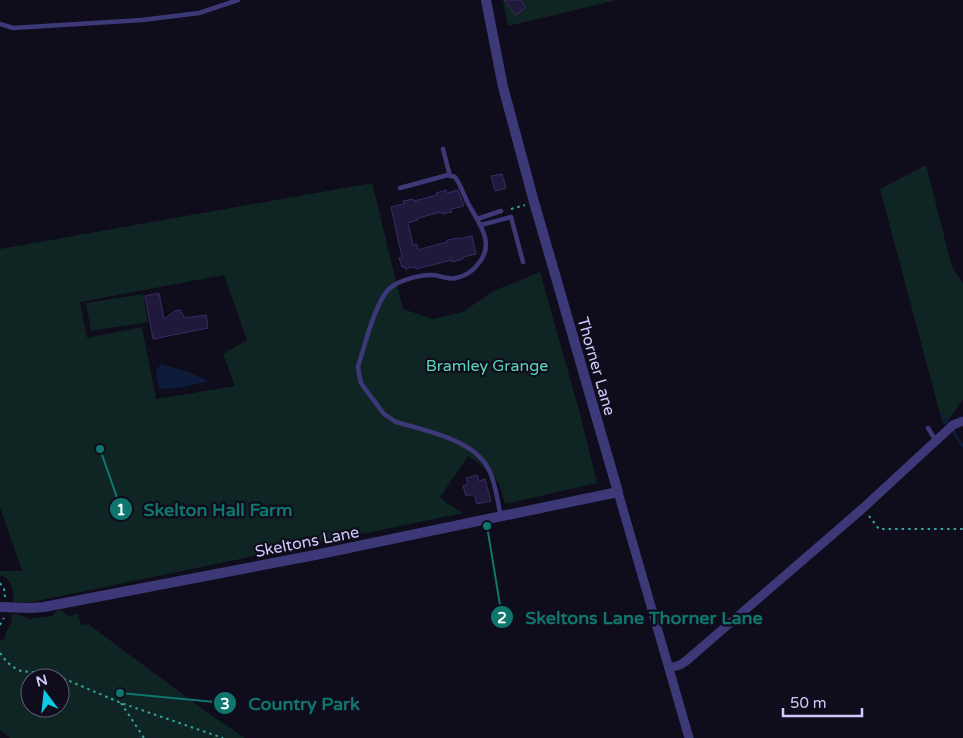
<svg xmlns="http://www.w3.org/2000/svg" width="963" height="738" font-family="'Varela Round',sans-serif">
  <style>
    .green { fill: #0f2524; fill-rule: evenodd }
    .water { fill: #0c1c3a }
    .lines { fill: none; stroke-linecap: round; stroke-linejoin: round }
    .stream { stroke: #0c1c3a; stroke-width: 3 }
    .building { fill: #21193b; stroke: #392c66 }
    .path { stroke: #32a7a2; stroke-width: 2; stroke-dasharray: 2.5 4; stroke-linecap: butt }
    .service { stroke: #3d3978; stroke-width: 4.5 }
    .minor { stroke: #3d3978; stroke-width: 9 }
    .tertiary { stroke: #3d3978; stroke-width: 10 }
    .labels { text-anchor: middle; stroke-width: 4.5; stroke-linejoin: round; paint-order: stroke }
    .park-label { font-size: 16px; fill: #5ad7bb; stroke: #0f0c1b }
    .street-label { font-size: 16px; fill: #d0c9fc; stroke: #0f0c1b }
    .leader { fill: none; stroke: #0f766e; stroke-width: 2 }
    .callout-dot { fill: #0f766e; stroke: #0f0c1b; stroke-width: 2 }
    .mark-label { font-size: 15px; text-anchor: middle; font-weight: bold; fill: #fff }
    .callout-label { font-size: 18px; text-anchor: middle; font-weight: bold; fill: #0f766e; stroke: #0f0c1b; stroke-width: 4.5; stroke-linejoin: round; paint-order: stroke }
  </style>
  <rect width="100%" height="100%" fill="#0f0c1b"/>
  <path class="green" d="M 503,0 L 617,0 L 508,26 Z
    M 926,165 L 952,267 L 963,283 L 963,399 L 945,425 L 942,421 L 880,189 Z
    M 372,183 L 403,309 L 433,319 L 463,312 L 493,291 L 540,272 L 580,414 L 597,483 L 505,504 L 499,483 L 480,464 L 468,456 L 440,497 L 445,502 L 463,513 L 32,602 L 13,602 C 15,591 11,578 0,575 L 0,571 L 22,571 L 0,507 L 0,249 ZM 224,275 L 247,340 L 223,354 L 235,386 L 156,399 L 142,327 L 87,338 L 80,302 Z
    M 143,294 L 148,322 L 91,331 L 86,303 Z
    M 59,609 L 68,616 L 78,614 L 81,625 L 88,624 L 208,713 L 245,738 L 10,738 L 0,730 L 0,640 L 5,639 L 5,636 L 11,622 L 12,614 L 18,614 L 30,619 L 52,616 ZM 30,678 L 60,678 L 60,708 L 30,708 Z"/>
  <path class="water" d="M 161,364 L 189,372 L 206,380 L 206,382 L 178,388 L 162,389 L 158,386 L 156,370 Z"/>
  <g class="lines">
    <path class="stream" d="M 941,413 L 963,446"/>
  </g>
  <path class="building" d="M 504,0 L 520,0 L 526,7 L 516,15 Z
    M 502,174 L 506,188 L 495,191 L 491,176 Z
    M 446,190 L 447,193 L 458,190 L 464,206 L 451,209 L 452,212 L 442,214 L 441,212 L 418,218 L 418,220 L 408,223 L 413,245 L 417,244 L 418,250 L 447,242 L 447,240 L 458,238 L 458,239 L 472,236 L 476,254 L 463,257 L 463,259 L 452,262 L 452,260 L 416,269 L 415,267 L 405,269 L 405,267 L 402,267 L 399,258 L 402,257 L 391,207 L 404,204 L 403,201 L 413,199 L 414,201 L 437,195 L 436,193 Z
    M 159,293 L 164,319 L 175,311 L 180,310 L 185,318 L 206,315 L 208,328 L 153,339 L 145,296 Z
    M 477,475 L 479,481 L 485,479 L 491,501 L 477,504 L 474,494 L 466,496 L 463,486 L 468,484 L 466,478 Z"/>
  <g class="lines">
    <path class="path" d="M 511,209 L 525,205
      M 869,516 L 879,529 L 963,529
      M 0,583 L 4,589 L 5,597
      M 0,625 L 4,618
      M 0,653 L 7,662 L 13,667 L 21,671 L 53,674 L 121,703 L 223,738
      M 121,703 L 144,738"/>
    <path class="service" d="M 0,24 L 13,28 L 142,20 L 199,13 L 238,0
      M 443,149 L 450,176
      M 400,188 L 448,175 L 455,177 C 461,185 464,196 469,205 C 479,223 496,244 478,264 C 473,271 465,276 456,278 C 448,280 441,276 434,275 C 421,274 400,280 390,288 C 375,301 365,346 358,366 L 359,374 L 361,383 L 366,390 L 384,414 L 396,422 C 424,430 474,440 488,468 C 496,482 497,501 501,516
      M 477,219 L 501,211
      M 481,225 L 511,217 L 523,262
      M 928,428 L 936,441"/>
    <path class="minor" d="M 618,492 L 689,738
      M 669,668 L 680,665 L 686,661 L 862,509 L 953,425 L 963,421"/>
    <path class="tertiary" d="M 0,607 L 31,608 L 44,607 L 315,555 L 618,492 L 534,202 L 503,87 L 486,0"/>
  </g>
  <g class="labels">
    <g class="park-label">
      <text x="487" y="371">Bramley Grange</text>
    </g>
    <g class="street-label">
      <text transform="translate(597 366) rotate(74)" y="6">Thorner Lane</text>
      <text transform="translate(307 541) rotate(-11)" y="6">Skeltons Lane</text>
    </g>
  </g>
  <path class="leader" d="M100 449L121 509M487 526L502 617M120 693L225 703"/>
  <g class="callout-dot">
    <circle cx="100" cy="449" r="5"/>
    <circle cx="487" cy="526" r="5"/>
    <circle cx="120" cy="693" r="5"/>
    <circle cx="121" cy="509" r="12"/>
    <circle cx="502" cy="617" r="12"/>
    <circle cx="225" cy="703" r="12"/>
  </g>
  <g class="mark-label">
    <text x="121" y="515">1</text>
    <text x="502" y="623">2</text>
    <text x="225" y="709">3</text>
  </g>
  <g class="callout-label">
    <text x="218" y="516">Skelton Hall Farm</text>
    <text x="644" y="624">Skeltons Lane Thorner Lane</text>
    <text x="304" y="710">Country Park</text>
  </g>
  <g transform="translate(45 693) rotate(345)"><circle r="24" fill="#0f0c1b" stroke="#5c5875"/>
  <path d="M0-4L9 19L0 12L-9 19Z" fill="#0bcbe6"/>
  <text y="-8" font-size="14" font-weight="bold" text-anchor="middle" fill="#d0c9fc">N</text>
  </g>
  <path d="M783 708v8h79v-8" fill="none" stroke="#d0c9fc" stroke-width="2.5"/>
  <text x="790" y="708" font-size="15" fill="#d0c9fc" stroke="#0f0c1b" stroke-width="4" paint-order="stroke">50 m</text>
</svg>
